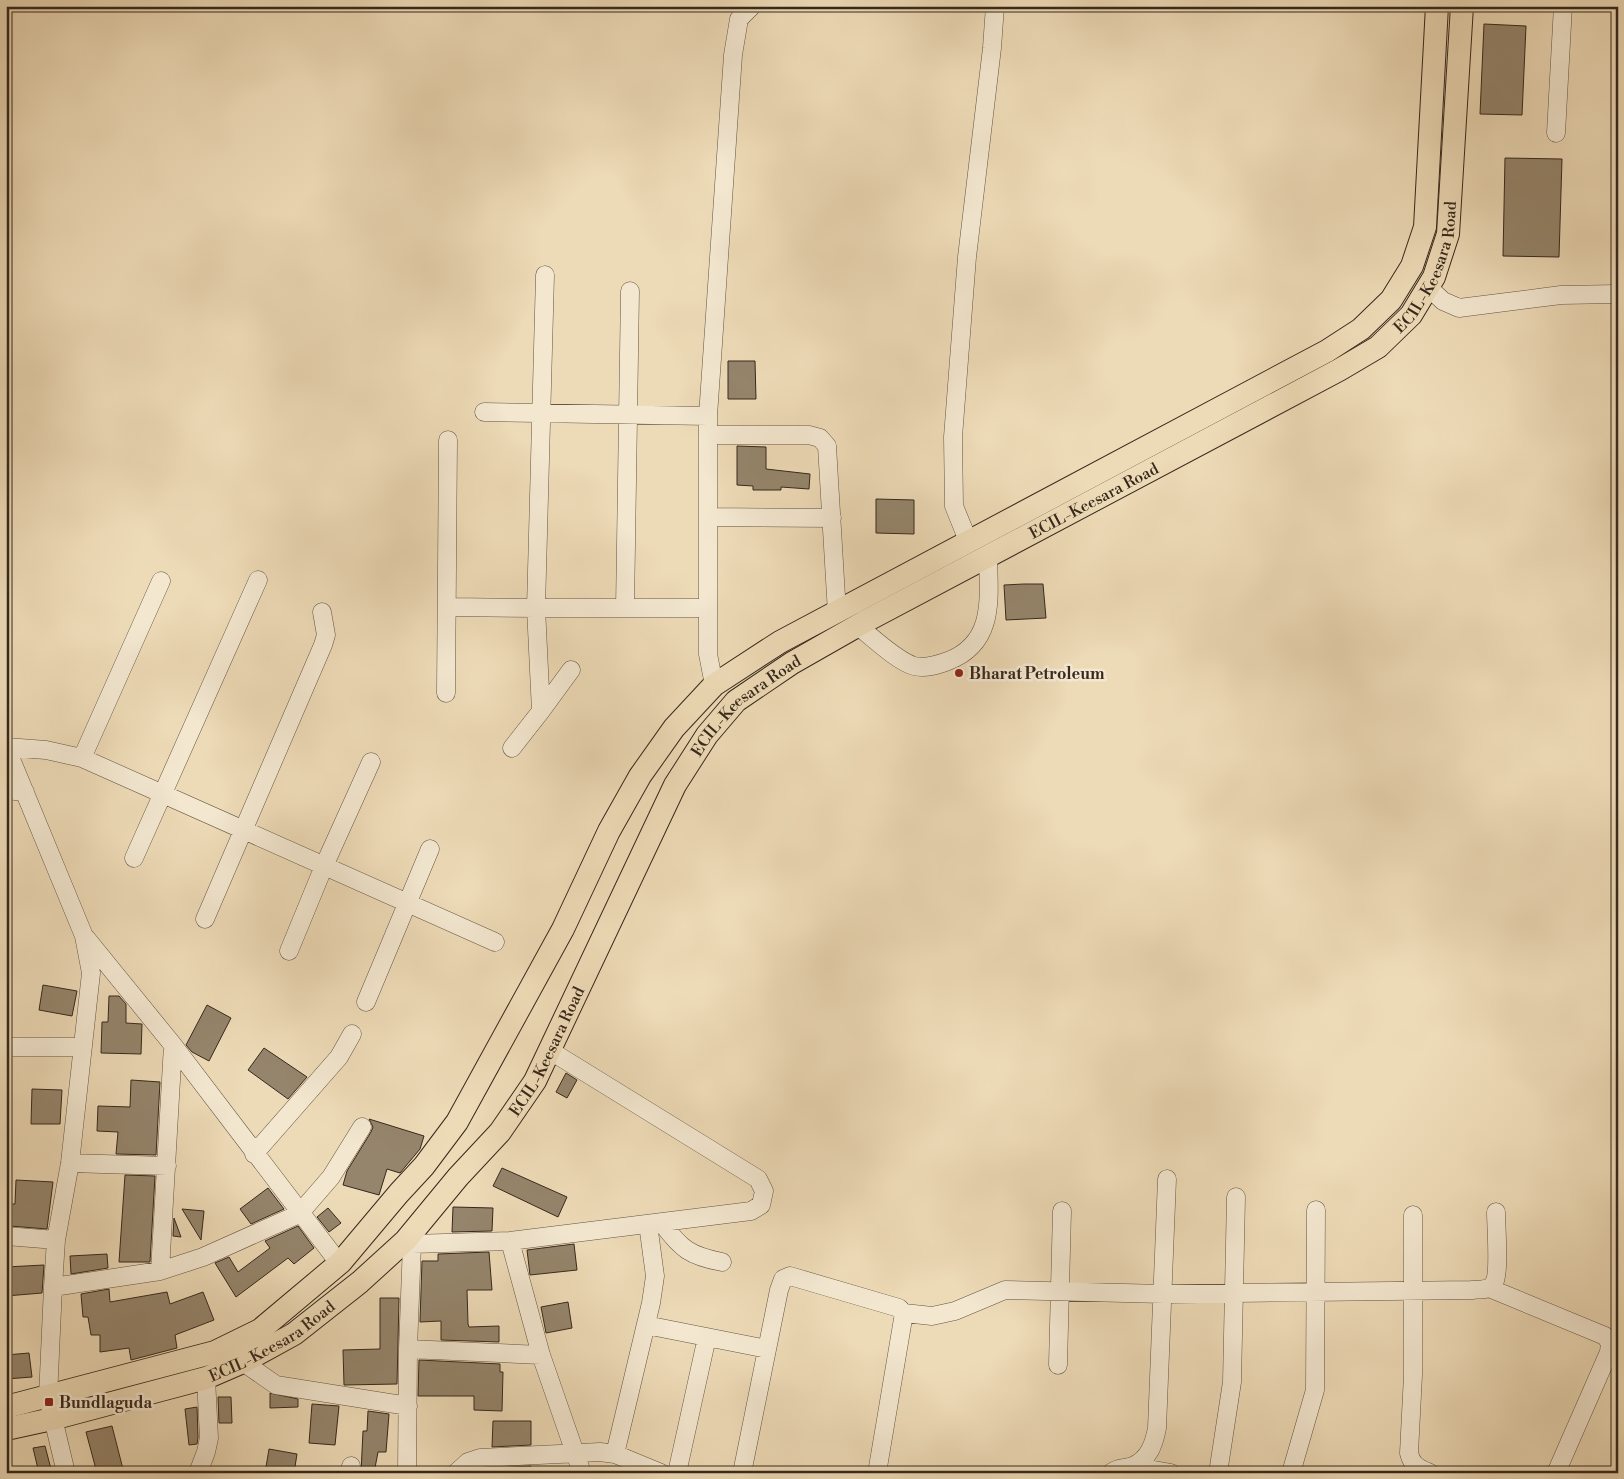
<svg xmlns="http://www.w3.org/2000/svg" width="1624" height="1479" font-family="'Libre Bodoni',serif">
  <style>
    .building { fill: #95856c; stroke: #36281c }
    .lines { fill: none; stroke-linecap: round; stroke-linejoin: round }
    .minor-casing { stroke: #645442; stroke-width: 19 }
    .major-casing { stroke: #36281c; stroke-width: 24 }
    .minor { stroke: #f3e7d0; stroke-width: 18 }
    .major { stroke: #eddab6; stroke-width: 22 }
    .poi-dot { fill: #8f2418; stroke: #f3e7d0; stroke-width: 2 }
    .labels { text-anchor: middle; stroke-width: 5; stroke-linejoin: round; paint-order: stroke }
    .street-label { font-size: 16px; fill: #36281c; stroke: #f3e7d0 }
    .poi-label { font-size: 16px; font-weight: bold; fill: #36281c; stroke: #f3e7d0; text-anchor: start }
  </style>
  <rect width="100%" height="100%" fill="#eddab6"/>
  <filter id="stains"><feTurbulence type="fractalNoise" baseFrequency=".004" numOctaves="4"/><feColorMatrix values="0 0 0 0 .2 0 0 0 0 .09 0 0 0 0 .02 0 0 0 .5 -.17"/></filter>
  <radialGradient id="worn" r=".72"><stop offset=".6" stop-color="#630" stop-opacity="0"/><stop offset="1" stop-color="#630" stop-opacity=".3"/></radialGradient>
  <path class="building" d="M 1484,24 L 1526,26 L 1522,115 L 1480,114 Z
    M 1505,158 L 1562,159 L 1559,257 L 1503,256 Z
    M 728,361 L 755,361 L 756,399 L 728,399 Z
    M 737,446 L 766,447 L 766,469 L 810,474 L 809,489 L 781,487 L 781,490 L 753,490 L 753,486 L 737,485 Z
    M 876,499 L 914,500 L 914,534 L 876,533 Z
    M 1024,584 L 1043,584 L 1046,618 L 1006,620 L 1004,585 Z
    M 43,985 L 77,991 L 72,1016 L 39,1010 Z
    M 109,996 L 119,996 L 126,1004 L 126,1023 L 142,1024 L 141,1054 L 101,1053 L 102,1022 L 108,1022 Z
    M 207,1005 L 231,1018 L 209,1061 L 192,1052 L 186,1045 Z
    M 264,1048 L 307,1077 L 288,1099 L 248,1070 Z
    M 566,1073 L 577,1080 L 567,1098 L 556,1092 Z
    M 131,1080 L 160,1082 L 156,1155 L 116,1154 L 118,1132 L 97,1131 L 98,1106 L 130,1107 Z
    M 32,1089 L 62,1090 L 60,1124 L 31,1124 Z
    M 369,1119 L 424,1136 L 420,1149 L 400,1173 L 387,1169 L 379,1195 L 343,1185 L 347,1171 L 371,1132 L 373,1127 Z
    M 502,1168 L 567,1197 L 558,1217 L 493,1186 Z
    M 125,1175 L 155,1176 L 150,1262 L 119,1262 Z
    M 16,1180 L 53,1182 L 47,1229 L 10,1226 L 11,1204 L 15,1204 Z
    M 268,1188 L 284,1209 L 251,1224 L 240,1209 Z
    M 453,1207 L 493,1208 L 492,1231 L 452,1232 Z
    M 328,1208 L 341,1223 L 329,1232 L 317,1217 Z
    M 182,1209 L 204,1211 L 201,1240 Z
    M 174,1218 L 181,1237 L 173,1236 Z
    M 298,1226 L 314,1248 L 294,1264 L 288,1258 L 236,1297 L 215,1263 L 229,1257 L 238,1272 L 270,1248 L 265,1241 Z
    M 574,1244 L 577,1270 L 530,1275 L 527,1250 Z
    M 489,1252 L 492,1290 L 467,1290 L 468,1324 L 469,1327 L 499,1326 L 499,1342 L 441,1340 L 441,1321 L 420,1322 L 422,1261 L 438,1261 L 438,1254 Z
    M 107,1254 L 108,1268 L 71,1274 L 70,1256 Z
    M 44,1265 L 42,1293 L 6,1296 L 6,1267 Z
    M 109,1289 L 110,1302 L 167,1292 L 170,1304 L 203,1292 L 214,1320 L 175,1335 L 177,1348 L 131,1360 L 129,1348 L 100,1352 L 100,1335 L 91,1335 L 88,1317 L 83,1317 L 81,1294 Z
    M 380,1298 L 399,1298 L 397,1384 L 344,1385 L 343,1350 L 380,1349 Z
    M 568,1302 L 572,1328 L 546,1333 L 541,1307 Z
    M 29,1353 L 32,1377 L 6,1379 L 6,1355 Z
    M 419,1360 L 500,1364 L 500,1372 L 503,1372 L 502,1411 L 474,1410 L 474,1396 L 418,1396 Z
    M 270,1393 L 298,1399 L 298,1407 L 270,1408 Z
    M 218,1397 L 231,1397 L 232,1423 L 219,1423 Z
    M 312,1404 L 339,1406 L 335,1445 L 309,1443 Z
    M 197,1407 L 198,1437 L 197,1444 L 189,1445 L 185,1409 Z
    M 368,1411 L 389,1414 L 386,1452 L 378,1452 L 374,1473 L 361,1473 L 363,1431 L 367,1431 Z
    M 493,1421 L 531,1421 L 531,1445 L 492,1447 Z
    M 112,1426 L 124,1473 L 97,1473 L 86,1432 Z
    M 45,1446 L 52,1473 L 39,1473 L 33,1448 Z
    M 269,1449 L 297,1454 L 294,1473 L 265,1473 Z
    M 531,1466 L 531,1473 L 495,1473 L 495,1468 Z"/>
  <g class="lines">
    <defs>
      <path id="minor" d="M 1556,133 L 1563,6
        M 545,275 L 536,608 L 708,608
        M 1428,287 L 1443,301 L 1459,308 L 1561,295 L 1618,294
        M 484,412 L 708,416
        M 708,435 L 809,435 L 820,438 L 827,446 L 837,613
        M 708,517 L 832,518
        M 969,543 L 954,506 L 953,437 L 967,257 L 992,48 L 995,6
        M 448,607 L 536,608 L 541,711 L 512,748
        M 625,608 L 630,291
        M 858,626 C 873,638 897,661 914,666 C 925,669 937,665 948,661 C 995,643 989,599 988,557
        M 714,685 L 708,654 L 708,416 L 733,55 L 739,19 L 752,6
        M 446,693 L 448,440
        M 541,711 L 571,670
        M 82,758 L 161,581
        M 6,790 L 25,792
        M 134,858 L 258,580
        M 205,919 L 323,645 L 326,635 L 322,612
        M 86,938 L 173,1045 L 339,1263
        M 289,951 L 324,866 L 371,762
        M 366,1002 L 430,849
        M 6,1047 L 83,1047
        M 254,1154 L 339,1057 L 352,1034
        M 70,1163 L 167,1166
        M 1413,1215 L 1413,1375 L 1409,1453 C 1412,1466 1419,1468 1430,1473
        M 662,1223 C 681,1249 690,1256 722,1262
        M 6,1236 L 56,1240
        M 406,1240 L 412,1244 L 408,1349 L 407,1473
        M 510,1241 L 541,1355 L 582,1473
        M 412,1244 L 510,1241 L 751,1211 L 761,1205 L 764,1191 L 758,1179 L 549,1050
        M 160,1271 L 173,1045
        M 53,1287 L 160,1271 L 203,1257 L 299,1214 L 331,1177 L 362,1127
        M 1489,1288 L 1605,1336 L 1610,1343 L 1609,1352 L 1556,1473
        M 646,1325 L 767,1349
        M 408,1349 L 541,1355
        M 243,1362 L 276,1385 L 408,1406
        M 1058,1365 L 1062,1211
        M 615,1454 L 651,1303 L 655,1276 L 648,1224
        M 1132,1466 L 1171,1473
        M 66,1473 L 48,1397 L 53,1287 L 56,1240 L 70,1163 L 91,973 L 84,936 L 6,747 L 46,750 L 82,758 L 495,942
        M 198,1473 L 206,1452 L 209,1438 L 206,1378
        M 350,1473 L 351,1466
        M 456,1473 L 468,1462 L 480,1458 L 600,1452 L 615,1454 L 661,1473
        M 677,1473 L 707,1337
        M 742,1473 L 779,1290 L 783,1279 L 790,1276 L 899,1308 L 904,1313 L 932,1316 L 955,1311 L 1005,1290 L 1164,1294 L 1472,1290 C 1479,1289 1490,1291 1494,1283 C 1500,1273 1496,1226 1496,1212
        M 877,1473 L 904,1313
        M 1111,1473 C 1118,1467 1125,1469 1133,1466 C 1149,1459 1154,1444 1157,1428 L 1167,1179
        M 1218,1473 L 1232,1382 L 1236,1197
        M 1291,1473 L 1315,1390 L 1316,1210"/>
      <g id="major">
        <path d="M 6,1407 L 215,1352 L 260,1330 L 341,1262 L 399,1193 L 424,1166 L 457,1122 L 563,929 L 609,831 L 640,776 L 674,728 L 714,685 L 780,642 L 1327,351 L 1361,329 L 1391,300 L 1412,266 L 1425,227 L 1437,6"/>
        <path id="s1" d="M 6,1429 L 52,1419 L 206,1378 L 243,1362 L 294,1334 L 360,1282 L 406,1240 L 458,1177 L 500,1132 L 535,1081 L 675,785 L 707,735 L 736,701 L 792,663 L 864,622 L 1339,370 L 1378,347 L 1411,315 L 1434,277 L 1448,234 L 1462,6"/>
      </g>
    </defs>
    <use href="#minor" class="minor-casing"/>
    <use href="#major" class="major-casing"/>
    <use href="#minor" class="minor"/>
    <use href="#major" class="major"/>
  </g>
  <g class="poi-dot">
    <circle cx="959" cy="673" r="5"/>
    <rect x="44" y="1397" width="10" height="10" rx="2.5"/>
  </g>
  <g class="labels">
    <g class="street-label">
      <text dy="6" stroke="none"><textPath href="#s1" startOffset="1918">ECIL-Keesara Road</textPath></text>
      <text dy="6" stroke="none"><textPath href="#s1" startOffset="1498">ECIL-Keesara Road</textPath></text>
      <text dy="6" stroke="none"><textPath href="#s1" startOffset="1092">ECIL-Keesara Road</textPath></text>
      <text dy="6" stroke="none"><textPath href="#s1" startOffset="688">ECIL-Keesara Road</textPath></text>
      <text dy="6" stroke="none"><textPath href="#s1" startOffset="282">ECIL-Keesara Road</textPath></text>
    </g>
    <g class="poi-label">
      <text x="969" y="679">Bharat Petroleum</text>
      <text x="59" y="1408">Bundlaguda</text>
    </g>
  </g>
  <rect width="1624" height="1479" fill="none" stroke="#eddab6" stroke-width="25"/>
  <rect x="8" y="8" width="1609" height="1464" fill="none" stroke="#36281c" stroke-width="2.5"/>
  <rect x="12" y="12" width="1599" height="1454" fill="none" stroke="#36281c"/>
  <rect width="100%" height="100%" filter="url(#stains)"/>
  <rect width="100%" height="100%" fill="url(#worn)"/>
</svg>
